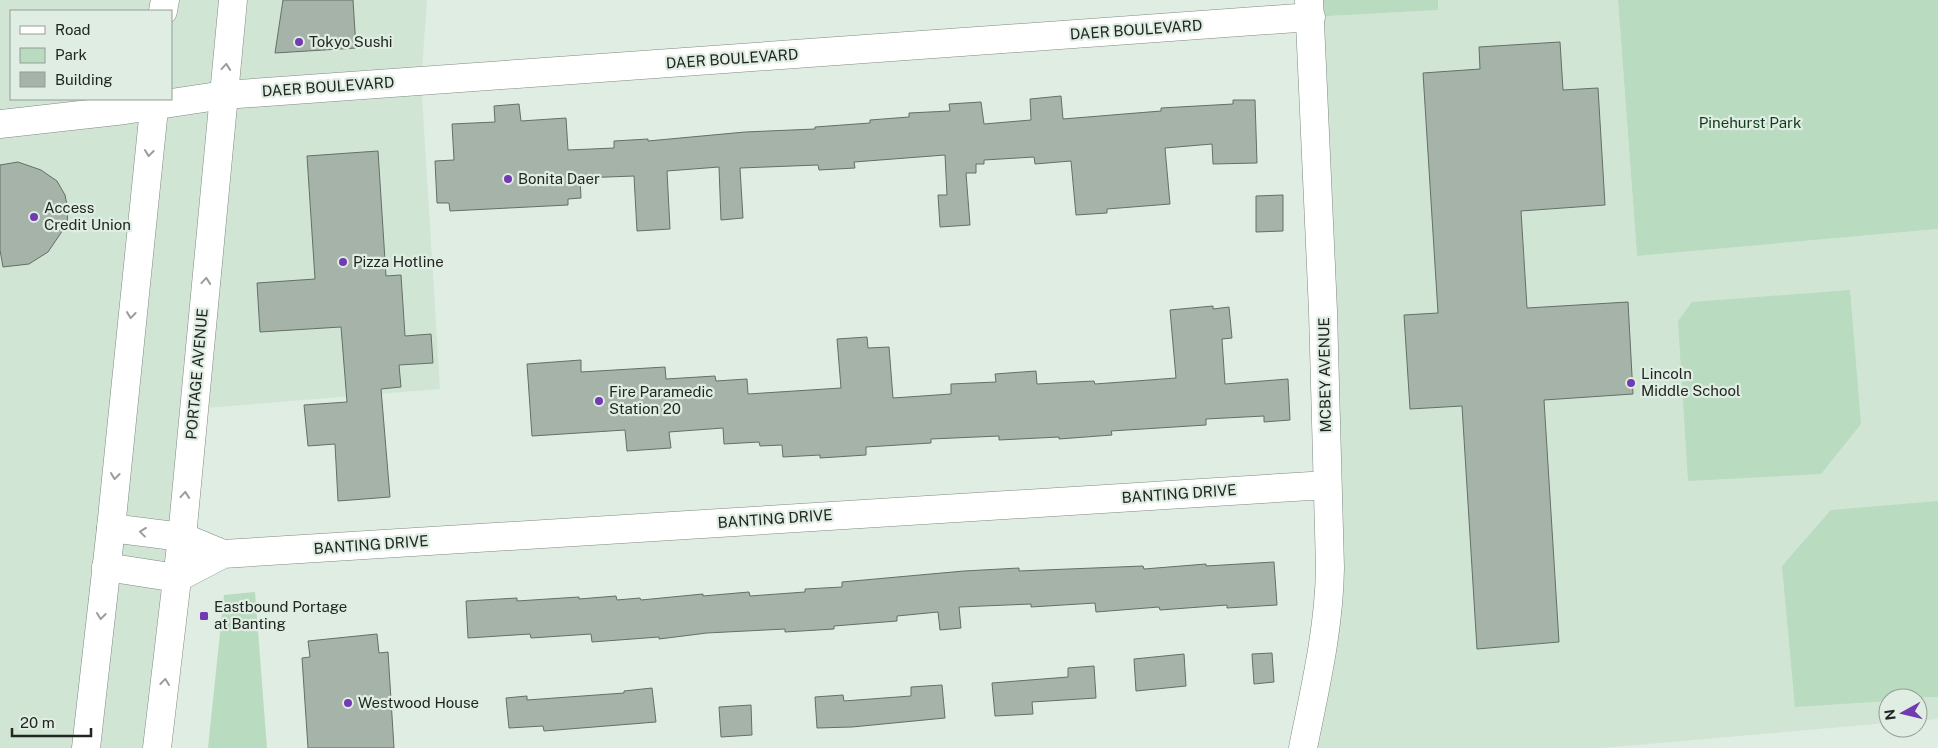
<svg xmlns="http://www.w3.org/2000/svg" width="1938" height="748" font-family="'Public Sans',sans-serif">
  <style>
    .built { fill: #d1e5d5; fill-rule: evenodd }
    .green { fill: #b9dbc0 }
    .building { fill: #a6b3a8; stroke: #647066 }
    .lines { fill: none; stroke-linecap: round; stroke-linejoin: round }
    .minor-casing { stroke: #7e8a80; stroke-width: 29 }
    .highway-casing { stroke: #7e8a80; stroke-width: 29 }
    .minor { stroke: #fff; stroke-width: 28 }
    .highway { stroke: #fff; stroke-width: 28 }
    .oneway { stroke: #9b9d9c }
    .poi-dot { fill: #713bb2; stroke: #e0ede2; stroke-width: 2 }
    .labels { text-anchor: middle; stroke-width: 4.5; stroke-linejoin: round; paint-order: stroke }
    .street-label { font-size: 15px; fill: #212622; stroke: #e0ede2 }
    .poi-label { font-size: 15px; fill: #212622; stroke: #e0ede2; text-anchor: start }
    .park-label { font-size: 15px; fill: #113b1e; stroke: #e0ede2 }
  </style>
  <rect width="100%" height="100%" fill="#e0ede2"/>
  <path class="built" d="M 0,0 L 427,0 L 421,81 L 440,389 L 194,409 L 157,748 L 0,748 ZM 11,11 L 171,11 L 171,99 L 11,99 Z
    M 1438,0 L 1618,0 L 1637,256 L 1938,229 L 1938,719 L 1918,721 L 1918,698 L 1888,698 L 1888,723 L 1602,748 L 1303,748 L 1324,641 L 1311,17 L 1438,10 Z"/>
  <path class="green" d="M 1309,0 L 1438,0 L 1438,10 L 1311,17 Z
    M 1618,0 L 1938,0 L 1938,229 L 1637,256 Z
    M 1850,290 L 1861,424 L 1821,474 L 1688,481 L 1678,321 L 1692,302 Z
    M 1938,501 L 1938,697 L 1888,698 L 1888,701 L 1795,707 L 1782,566 L 1831,510 Z
    M 255,592 L 267,748 L 208,748 L 224,595 Z"/>
  <path class="building" d="M 283,0 L 353,0 L 356,48 L 275,53 Z
    M 1560,42 L 1563,90 L 1598,88 L 1605,205 L 1521,211 L 1527,308 L 1628,302 L 1633,394 L 1544,400 L 1559,642 L 1477,649 L 1462,406 L 1410,409 L 1404,315 L 1438,313 L 1423,73 L 1480,69 L 1479,47 Z
    M 1061,96 L 1063,119 L 1161,111 L 1161,108 L 1233,104 L 1233,100 L 1255,100 L 1257,163 L 1213,164 L 1212,144 L 1165,148 L 1170,204 L 1107,209 L 1107,213 L 1076,215 L 1071,161 L 1035,164 L 1034,157 L 984,160 L 984,164 L 976,164 L 976,173 L 966,173 L 970,225 L 940,227 L 938,195 L 947,195 L 945,155 L 854,162 L 855,168 L 819,170 L 818,165 L 740,168 L 743,218 L 721,220 L 719,167 L 667,171 L 670,229 L 637,231 L 634,176 L 580,178 L 581,198 L 568,199 L 568,205 L 450,211 L 449,203 L 437,203 L 435,161 L 454,160 L 452,124 L 495,122 L 494,106 L 519,104 L 521,121 L 566,118 L 568,150 L 614,148 L 614,141 L 648,139 L 648,141 L 745,132 L 815,129 L 815,127 L 870,123 L 870,120 L 909,117 L 909,113 L 950,111 L 949,104 L 981,102 L 984,124 L 1031,120 L 1030,99 Z
    M 378,151 L 386,276 L 401,275 L 405,336 L 431,334 L 433,363 L 399,365 L 401,387 L 381,389 L 390,497 L 338,501 L 335,444 L 308,446 L 304,405 L 347,402 L 341,327 L 260,332 L 257,283 L 315,279 L 307,156 Z
    M 18,162 L 41,170 L 57,181 L 65,195 L 68,210 L 67,224 L 48,252 L 29,264 L 3,267 L 0,250 L 0,165 Z
    M 1283,195 L 1283,231 L 1256,232 L 1256,196 Z
    M 1213,306 L 1213,309 L 1229,307 L 1232,338 L 1222,339 L 1225,384 L 1288,379 L 1290,420 L 1264,422 L 1264,416 L 1206,419 L 1206,425 L 1111,431 L 1112,435 L 1059,439 L 1059,437 L 999,440 L 999,436 L 931,439 L 931,443 L 866,447 L 866,455 L 820,458 L 820,455 L 783,457 L 782,445 L 760,446 L 759,442 L 724,444 L 723,428 L 669,432 L 671,448 L 627,451 L 625,430 L 532,436 L 527,364 L 581,360 L 581,372 L 665,367 L 666,379 L 715,376 L 716,381 L 747,379 L 748,394 L 841,388 L 837,339 L 867,337 L 868,348 L 889,347 L 893,398 L 951,394 L 951,384 L 996,382 L 995,374 L 1036,371 L 1037,384 L 1094,381 L 1095,384 L 1176,378 L 1170,310 Z
    M 1274,562 L 1277,605 L 1227,608 L 1227,605 L 1160,610 L 1159,607 L 1096,612 L 1095,603 L 1031,607 L 1031,604 L 959,607 L 961,628 L 940,630 L 938,612 L 897,616 L 897,621 L 834,626 L 834,629 L 785,632 L 785,629 L 707,633 L 659,639 L 659,637 L 592,642 L 591,634 L 531,638 L 530,634 L 468,638 L 466,601 L 517,598 L 517,601 L 579,597 L 579,599 L 616,596 L 617,600 L 640,598 L 641,600 L 703,594 L 703,596 L 749,592 L 750,596 L 805,592 L 805,589 L 842,587 L 842,582 L 964,571 L 1019,568 L 1019,571 L 1143,566 L 1144,569 L 1206,564 L 1206,566 Z
    M 377,634 L 379,653 L 388,652 L 394,748 L 308,748 L 302,658 L 310,657 L 308,641 Z
    M 1272,653 L 1274,682 L 1254,684 L 1252,654 Z
    M 1184,654 L 1186,686 L 1136,691 L 1134,659 Z
    M 1094,666 L 1096,698 L 1032,702 L 1033,714 L 995,716 L 992,683 L 1068,677 L 1068,668 Z
    M 942,685 L 945,718 L 852,727 L 817,728 L 815,697 L 843,695 L 844,701 L 911,696 L 911,687 Z
    M 652,688 L 656,722 L 544,731 L 543,726 L 509,728 L 506,698 L 527,696 L 527,700 L 624,693 L 624,691 Z
    M 751,705 L 752,735 L 721,737 L 719,707 Z"/>
  <g class="lines">
    <defs>
      <path id="minor" d="M 0,124 L 125,110 L 224,95 L 1311,17
        M 111,528 L 182,537 L 223,554
        M 106,567 L 177,578 L 223,554 L 1327,485
        M 1303,748 C 1315,688 1329,630 1330,568 L 1323,311 L 1309,0"/>
      <path id="highway" d="M 163,11 L 165,0
        M 86,748 L 111,528 L 155,99
        M 157,748 L 182,537 L 233,0"/>
    </defs>
    <use href="#minor" class="minor-casing"/>
    <use href="#highway" class="highway-casing"/>
    <use href="#minor" class="minor"/>
    <use href="#highway" class="highway"/>
  </g>
  <defs><path id="oneway-chevron" d="M-2-3.5L2.5 0L-2 3.5" fill="none" stroke-width="1.6" stroke-linecap="round" stroke-linejoin="round" transform="scale(1.25)"/></defs>
  <g class="oneway">
    <use href="#oneway-chevron" transform="translate(226 67) rotate(-85)"/>
    <use href="#oneway-chevron" transform="translate(149 153) rotate(96)"/>
    <use href="#oneway-chevron" transform="translate(206 281) rotate(-85)"/>
    <use href="#oneway-chevron" transform="translate(131 315) rotate(96)"/>
    <use href="#oneway-chevron" transform="translate(115 476) rotate(96)"/>
    <use href="#oneway-chevron" transform="translate(185 495) rotate(-85)"/>
    <use href="#oneway-chevron" transform="translate(143 532) rotate(-173)"/>
    <use href="#oneway-chevron" transform="translate(101 616) rotate(97)"/>
    <use href="#oneway-chevron" transform="translate(165 682) rotate(-83)"/>
  </g>
  <g class="poi-dot">
    <circle cx="299" cy="42" r="5"/>
    <circle cx="508" cy="179" r="5"/>
    <circle cx="34" cy="217" r="5"/>
    <circle cx="343" cy="262" r="5"/>
    <circle cx="1631" cy="383" r="5"/>
    <circle cx="599" cy="401" r="5"/>
    <rect x="199" y="611" width="10" height="10" rx="2.5"/>
    <circle cx="348" cy="703" r="5"/>
  </g>
  <g class="labels">
    <g class="street-label">
      <text transform="translate(1136 30) rotate(-4)" y="5">DAER BOULEVARD</text>
      <text transform="translate(732 59) rotate(-4)" y="5">DAER BOULEVARD</text>
      <text transform="translate(328 87) rotate(-4)" y="5">DAER BOULEVARD</text>
      <text transform="translate(197 374) rotate(-85)" y="5">PORTAGE AVENUE</text>
      <text transform="translate(1325 375) rotate(-91)" y="5">MCBEY AVENUE</text>
      <text transform="translate(1179 494) rotate(-4)" y="5">BANTING DRIVE</text>
      <text transform="translate(775 519) rotate(-4)" y="5">BANTING DRIVE</text>
      <text transform="translate(371 545) rotate(-4)" y="5">BANTING DRIVE</text>
    </g>
    <g class="poi-label">
      <text x="309" y="47">Tokyo Sushi</text>
      <text x="518" y="184">Bonita Daer</text>
      <text x="44" y="213">Access<tspan x="44" dy="17">Credit Union</tspan></text>
      <text x="353" y="267">Pizza Hotline</text>
      <text x="1641" y="379">Lincoln<tspan x="1641" dy="17">Middle School</tspan></text>
      <text x="609" y="397">Fire Paramedic<tspan x="609" dy="17">Station 20</tspan></text>
      <text x="214" y="612">Eastbound Portage<tspan x="214" dy="17">at Banting</tspan></text>
      <text x="358" y="708">Westwood House</text>
    </g>
    <g class="park-label">
      <text x="1750" y="128">Pinehurst Park</text>
    </g>
  </g>
  <rect x="10" y="10" width="162" height="90" fill="#e0ede2" stroke="#949d95"/>
  <rect x="20" y="26" width="25" height="8" fill="#ffffff" stroke="#949d95"/>
  <text x="55" y="35" font-size="15" fill="#212622">Road</text>
  <rect x="20" y="48" width="25" height="15" fill="#b9dbc0" stroke="#949d95"/>
  <text x="55" y="60" font-size="15" fill="#212622">Park</text>
  <rect x="20" y="72" width="25" height="15" fill="#a6b3a8" stroke="#949d95"/>
  <text x="55" y="85" font-size="15" fill="#212622">Building</text>
  <g transform="translate(1903 713) rotate(262)"><circle r="24" fill="#e0ede2" stroke="#949d95"/>
  <path d="M0-4L9 19L0 12L-9 19Z" fill="#713bb2"/>
  <text y="-8" font-size="14" font-weight="bold" text-anchor="middle" fill="#212622">N</text>
  </g>
  <path d="M12 728v8h79v-8" fill="none" stroke="#212622" stroke-width="2.5"/>
  <text x="20" y="728" font-size="15" fill="#212622" stroke="#e0ede2" stroke-width="4" paint-order="stroke">20 m</text>
</svg>
